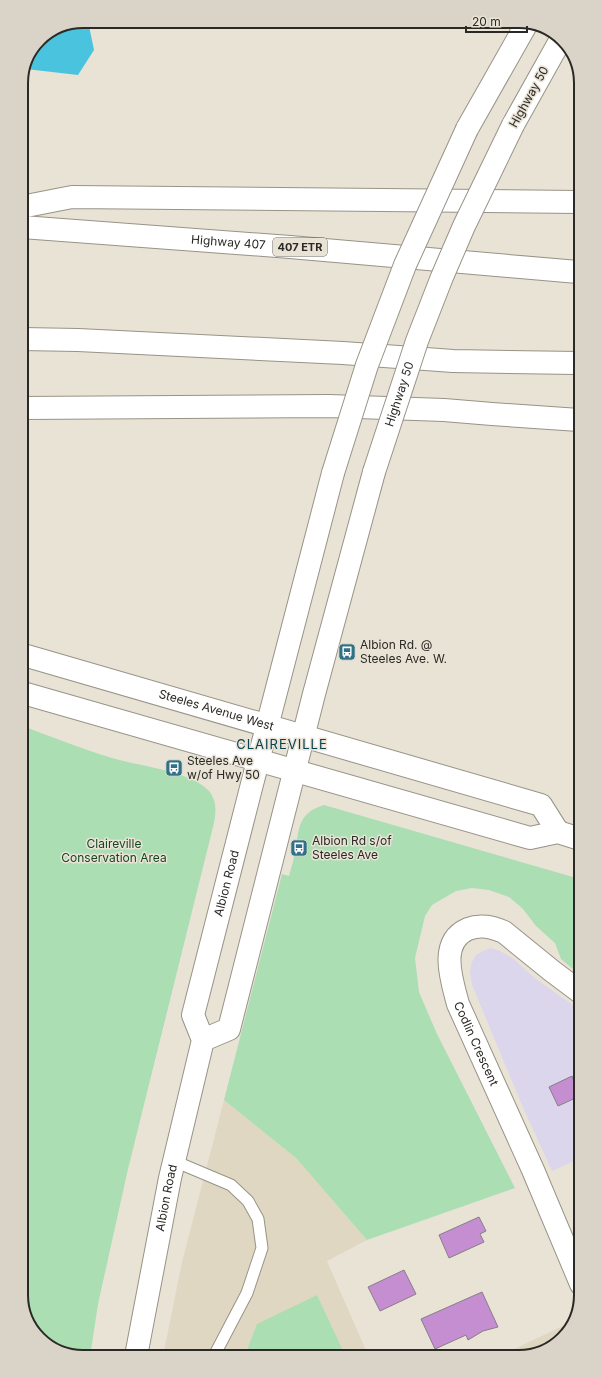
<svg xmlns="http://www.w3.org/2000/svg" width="602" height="1378" font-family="Inter,sans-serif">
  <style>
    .built { fill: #e0d7c3 }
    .industrial { fill: #dbd6ec }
    .green { fill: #abdeb2 }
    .water { fill: #4ac3de }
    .building { fill: #c48ed1; stroke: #867e88 }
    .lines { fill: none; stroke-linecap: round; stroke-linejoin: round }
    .lane-casing { stroke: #989387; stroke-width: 13 }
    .street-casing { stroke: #989387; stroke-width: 24 }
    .secondary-casing { stroke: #989387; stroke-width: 24 }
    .highway-casing { stroke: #989387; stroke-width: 24 }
    .lane { stroke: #fff; stroke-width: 11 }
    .street { stroke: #fff; stroke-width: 22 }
    .secondary { stroke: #fff; stroke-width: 22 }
    .highway { stroke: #fff; stroke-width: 22 }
    .secondary-bridge-casing { stroke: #989387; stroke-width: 24; stroke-linecap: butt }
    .secondary-bridge { stroke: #fff; stroke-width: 22 }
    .labels { text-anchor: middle; stroke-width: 3; stroke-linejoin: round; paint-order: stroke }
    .shield { fill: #e9e3d6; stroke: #64615a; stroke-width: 1 }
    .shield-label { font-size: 11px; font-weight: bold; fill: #2b2925 }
    .street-label { font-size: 12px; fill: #2b2925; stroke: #e9e3d6 }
    .poi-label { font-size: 12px; fill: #2b2925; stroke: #e9e3d6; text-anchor: start }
    .park-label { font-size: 12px; fill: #124620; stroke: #e9e3d6 }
    .neighbourhood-label { font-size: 13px; letter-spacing: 1px; fill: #094151; stroke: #e9e3d6 }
    .rim { fill: none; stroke: #2b2925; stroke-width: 2 }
  </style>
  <rect width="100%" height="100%" fill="#e9e3d6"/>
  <path class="built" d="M 224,1100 L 296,1158 L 367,1240 L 327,1261 L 368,1355 L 163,1356 L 182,1262 Z
    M 573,1321 L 570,1330 L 539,1354 L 504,1354 Z"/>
  <path class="industrial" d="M 491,948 L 500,951 L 511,957 L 536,979 L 580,1010 L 581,1158 L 552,1171 L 522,1105 L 472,985 L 470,971 L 472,962 L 476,955 L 483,951 Z"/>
  <path class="green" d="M 23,726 C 52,737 82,749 112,758 C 138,766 191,771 209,791 C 217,801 216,812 214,823 L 128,1169 L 98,1304 L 90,1357 L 78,1357 L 45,1344 L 24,1315 Z
    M 324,805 L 580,879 L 580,975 L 561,959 L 555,943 L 536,926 L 523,909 L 509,897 L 489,890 L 472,888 L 456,891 L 432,905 L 425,916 L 415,958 L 419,992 L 437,1034 L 515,1188 L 367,1240 L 296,1158 L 224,1100 L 282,874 L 289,876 C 291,869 293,861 295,854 C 299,832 296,813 324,805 Z
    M 317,1295 L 345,1355 L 291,1355 L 290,1354 L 287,1355 L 249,1356 L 247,1350 L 257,1324 Z"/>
  <path class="water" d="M 83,21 L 88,21 L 94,50 L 78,75 L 26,69 L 39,39 Z"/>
  <path class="building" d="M 572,1076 L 580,1096 L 558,1106 L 549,1087 Z
    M 479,1217 L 486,1231 L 480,1234 L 484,1242 L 449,1258 L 439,1235 Z
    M 404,1270 L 416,1294 L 380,1311 L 368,1287 Z
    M 482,1292 L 498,1327 L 483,1331 L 468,1340 L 466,1335 L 435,1349 L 421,1319 Z"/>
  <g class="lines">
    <defs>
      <path id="lane" d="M 174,1161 L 231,1185 L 248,1201 L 258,1219 L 262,1248 L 247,1293 L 214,1356"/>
      <g id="street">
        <path id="s1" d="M 580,992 L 552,971 L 504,932 C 492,927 481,924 468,929 C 438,942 452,981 458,1004 L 533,1170 L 581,1284"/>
      </g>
      <g id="secondary">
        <path d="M 513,125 L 561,39"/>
        <path d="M 467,129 L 527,23"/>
        <path id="s2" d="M 23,657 L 27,656 C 198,704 369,755 541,805 L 558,832"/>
        <path d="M 23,693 C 192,741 361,789 530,838 L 558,832 L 580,839"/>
        <path d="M 203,1040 L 229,1029 L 314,694 L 374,472"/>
        <path id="s3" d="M 136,1356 L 170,1178 L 203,1040 L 193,1015 L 251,788 L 333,473"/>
      </g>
      <g id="highway">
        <path d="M 21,207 L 72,197 L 578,202"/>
        <path id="s4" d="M 22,227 L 290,247 L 578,272"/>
        <path d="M 22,339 L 78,340 L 343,353 L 453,361 L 578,363"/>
        <path d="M 22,408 L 329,406 L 444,410 L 492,414 L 579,420"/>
      </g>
    </defs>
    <use href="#lane" class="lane-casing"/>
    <use href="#street" class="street-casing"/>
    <use href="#secondary" class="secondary-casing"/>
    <use href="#highway" class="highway-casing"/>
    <use href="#lane" class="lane"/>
    <use href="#street" class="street"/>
    <use href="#secondary" class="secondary"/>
    <use href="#highway" class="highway"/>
    <defs>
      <g id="secondary-bridge">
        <path id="s5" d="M 374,472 L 417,341 L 442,277 L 464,226 L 513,125"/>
        <path d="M 333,473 L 367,365 L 405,265 L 467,129"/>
      </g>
    </defs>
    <use href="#secondary-bridge" class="secondary-bridge-casing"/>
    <use href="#secondary-bridge" class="secondary-bridge"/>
  </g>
  <defs>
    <symbol id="bus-square" viewBox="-11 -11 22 22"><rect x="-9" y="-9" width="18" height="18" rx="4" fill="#317185" stroke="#e9e3d6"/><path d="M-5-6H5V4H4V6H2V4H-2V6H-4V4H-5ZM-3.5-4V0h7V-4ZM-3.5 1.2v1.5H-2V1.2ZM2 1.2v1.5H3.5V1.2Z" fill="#fff"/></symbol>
  </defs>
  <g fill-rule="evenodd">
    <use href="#bus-square" x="337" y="642" width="20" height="20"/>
    <use href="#bus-square" x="164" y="758" width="20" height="20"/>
    <use href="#bus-square" x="289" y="838" width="20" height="20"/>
  </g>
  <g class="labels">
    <rect class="shield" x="273" y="238" width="54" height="18" rx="3"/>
    <g class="shield-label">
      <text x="300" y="251">407 ETR</text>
    </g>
    <g class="street-label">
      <text transform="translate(529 97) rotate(-61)" y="4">Highway 50</text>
      <text dy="4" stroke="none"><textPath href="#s4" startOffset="207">Highway 407</textPath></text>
      <text dy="4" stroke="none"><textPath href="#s5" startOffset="82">Highway 50</textPath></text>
      <text dy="4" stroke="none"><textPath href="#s2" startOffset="201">Steeles Avenue West</textPath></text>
      <text dy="4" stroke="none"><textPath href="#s3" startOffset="486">Albion Road</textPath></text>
      <text dy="4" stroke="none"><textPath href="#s1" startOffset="261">Codlin Crescent</textPath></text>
      <text dy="4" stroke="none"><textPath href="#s3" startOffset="161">Albion Road</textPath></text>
    </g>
    <g class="poi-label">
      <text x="360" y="649">Albion Rd. @<tspan x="360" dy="14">Steeles Ave. W.</tspan></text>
      <text x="187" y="765">Steeles Ave<tspan x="187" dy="14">w/of Hwy 50</tspan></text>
      <text x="312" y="845">Albion Rd s/of<tspan x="312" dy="14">Steeles Ave</tspan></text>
    </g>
    <g class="park-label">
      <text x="114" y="848">Claireville<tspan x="114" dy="14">Conservation Area</tspan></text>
    </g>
    <g class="neighbourhood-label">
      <text x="282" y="749">CLAIREVILLE</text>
    </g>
  </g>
  <path d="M0 0H602V1378H0ZM83 28H519A55 55 0 0 1 574 83V1295A55 55 0 0 1 519 1350H83A55 55 0 0 1 28 1295V83A55 55 0 0 1 83 28Z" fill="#dad4c8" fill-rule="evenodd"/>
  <path class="rim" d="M83 28H519A55 55 0 0 1 574 83V1295A55 55 0 0 1 519 1350H83A55 55 0 0 1 28 1295V83A55 55 0 0 1 83 28Z"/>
  <path d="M466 26v6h61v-6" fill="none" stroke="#2b2925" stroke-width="2"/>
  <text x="472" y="26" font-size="12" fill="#2b2925" stroke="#e9e3d6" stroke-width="3" paint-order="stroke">20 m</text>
</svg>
